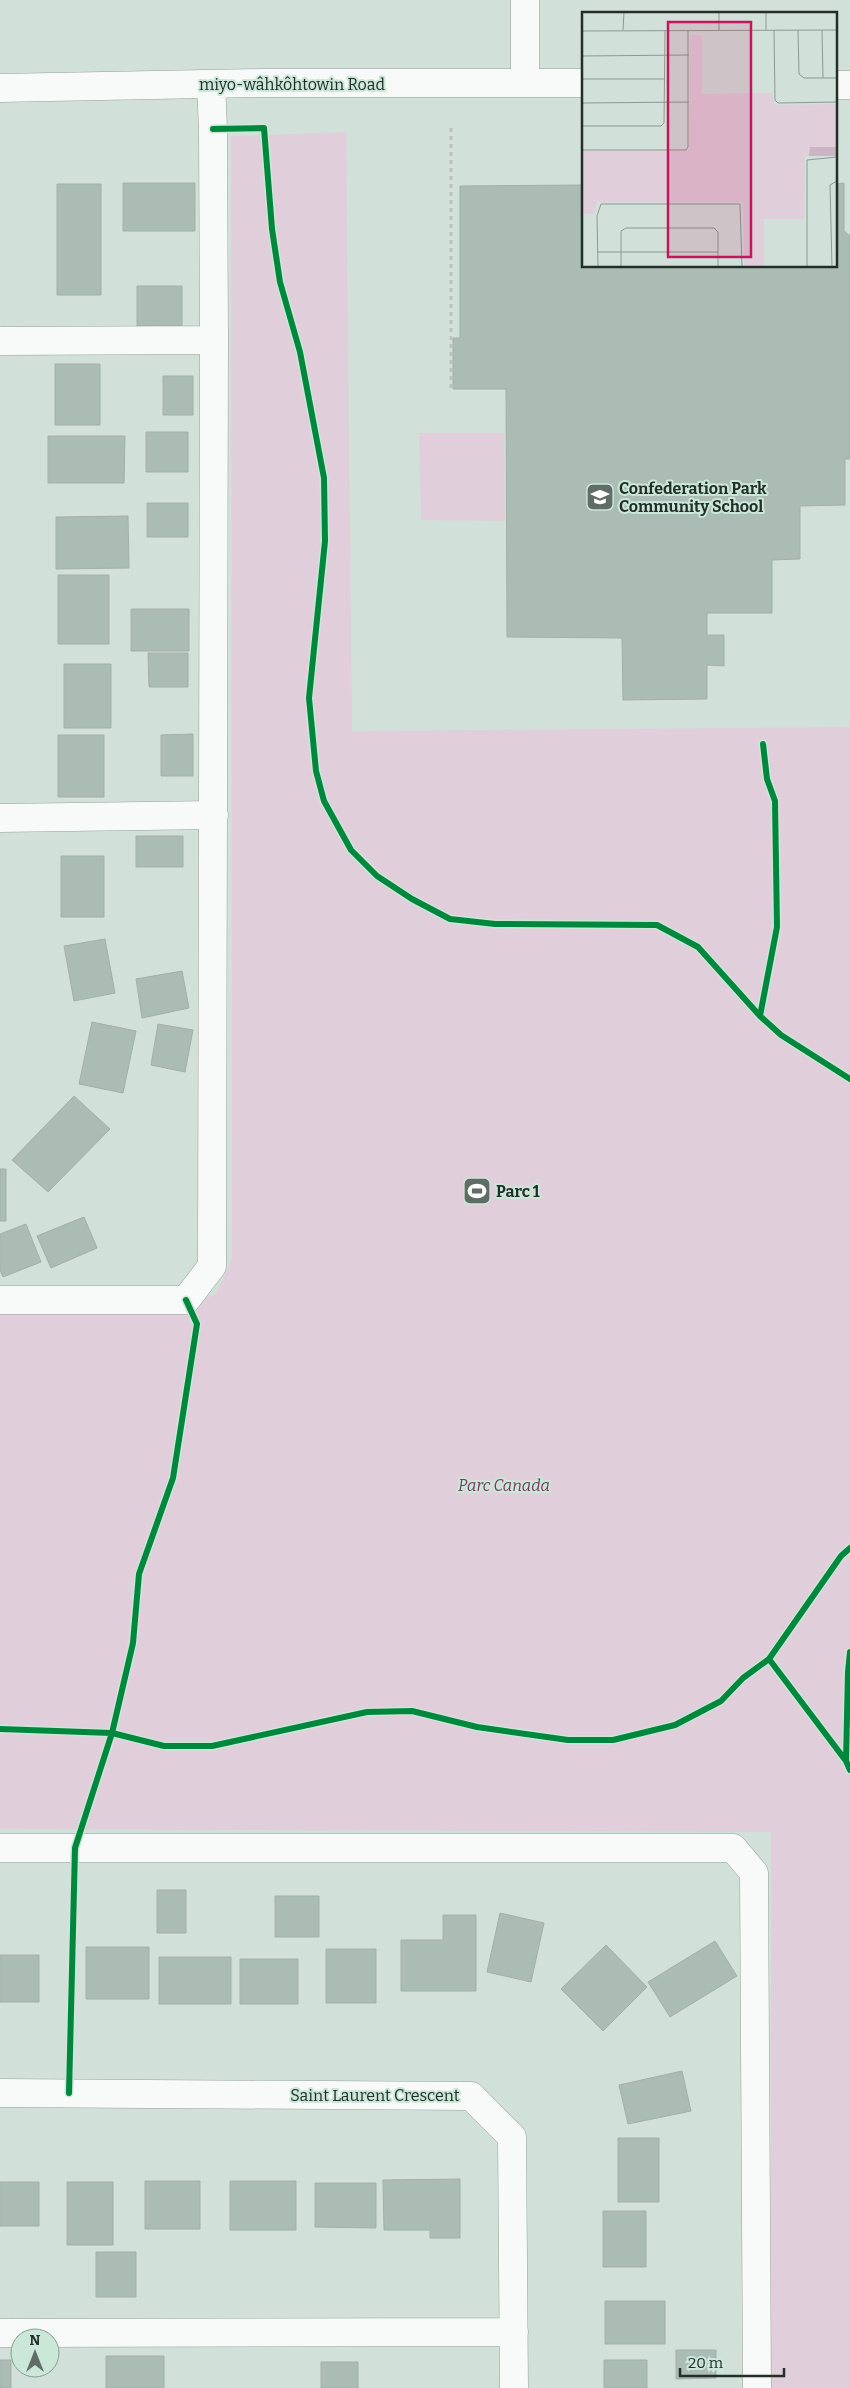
<svg xmlns="http://www.w3.org/2000/svg" width="850" height="2388" font-family="Bitter,serif">
  <style>
    .green { fill: #e0ceda }
    .building { fill: #aabcb4; stroke: #a3b0a9 }
    .lines { fill: none; stroke-linecap: round; stroke-linejoin: round }
    .minor-casing { stroke: #94a19a; stroke-width: 29 }
    .path { stroke: #bcc1be; stroke-width: 3; stroke-dasharray: 4 4; stroke-linecap: butt }
    .minor { stroke: #f8faf9; stroke-width: 28 }
    .cycleway-casing { stroke: #cbe7d8; stroke-width: 9 }
    .cycleway { stroke: #00873e; stroke-width: 6 }
    .labels { text-anchor: middle; stroke-width: 4; stroke-linejoin: round; paint-order: stroke }
    .street-label { font-size: 16px; fill: #232e28; stroke: #cbe7d8 }
    .poi-label { font-size: 16px; font-weight: bold; fill: #232e28; stroke: #cbe7d8; text-anchor: start }
    .park-label { font-size: 16px; font-style: italic; fill: #773b63; stroke: #cbe7d8 }
    .inset-road { fill: none; stroke: #8b9992; stroke-width: 1 }
    .view { fill: #c2185b; fill-opacity: 0.15; stroke: #c2185b; stroke-width: 2.5 }
    .inset-edge { fill: none; stroke: #232e28; stroke-width: 2.5 }
  </style>
  <rect width="100%" height="100%" fill="#d1e1d9"/>
  <path class="green" d="M 346,132 L 352,731 L 850,727 L 850,2388 L 771,2388 L 771,1832 L 0,1829 L 0,1307 L 187,1305 L 216,1294 L 232,1259 L 231,136 Z
    M 419,433 L 504,433 L 505,521 L 421,520 Z"/>
  <path class="building" d="M 123,183 L 195,183 L 195,231 L 123,231 Z
    M 844,183 L 844,231 L 850,236 L 850,459 L 845,459 L 845,505 L 800,506 L 800,559 L 772,560 L 772,613 L 707,613 L 707,635 L 724,635 L 724,666 L 707,665 L 707,699 L 623,700 L 622,638 L 507,637 L 506,389 L 453,389 L 453,338 L 460,338 L 460,186 L 584,185 L 584,266 L 836,266 L 836,184 Z
    M 57,184 L 101,184 L 101,295 L 57,295 Z
    M 137,286 L 182,286 L 182,326 L 137,326 Z
    M 55,364 L 100,364 L 100,425 L 55,425 Z
    M 163,376 L 193,376 L 193,415 L 163,415 Z
    M 146,432 L 188,432 L 188,472 L 146,472 Z
    M 48,436 L 125,436 L 124,483 L 48,483 Z
    M 147,503 L 188,503 L 188,537 L 147,537 Z
    M 128,516 L 129,568 L 56,569 L 56,517 Z
    M 58,575 L 109,575 L 109,644 L 58,644 Z
    M 131,609 L 189,609 L 189,651 L 131,651 Z
    M 148,653 L 188,653 L 188,687 L 149,687 Z
    M 64,664 L 111,664 L 111,728 L 64,728 Z
    M 193,734 L 193,776 L 161,776 L 161,735 Z
    M 58,735 L 104,735 L 104,797 L 58,797 Z
    M 136,836 L 183,836 L 183,867 L 136,867 Z
    M 61,856 L 104,856 L 104,917 L 61,917 Z
    M 105,939 L 115,993 L 74,1001 L 64,946 Z
    M 182,971 L 189,1008 L 142,1018 L 136,979 Z
    M 92,1022 L 136,1031 L 123,1093 L 79,1084 Z
    M 158,1024 L 193,1030 L 185,1072 L 151,1065 Z
    M 74,1096 L 110,1129 L 48,1192 L 12,1160 Z
    M 0,1169 L 6,1169 L 6,1221 L 0,1221 Z
    M 84,1217 L 97,1248 L 51,1268 L 37,1236 Z
    M 26,1224 L 41,1262 L 3,1277 L 0,1270 L 0,1234 Z
    M 157,1890 L 186,1890 L 186,1933 L 157,1933 Z
    M 275,1896 L 319,1896 L 319,1937 L 275,1937 Z
    M 500,1913 L 544,1923 L 531,1982 L 487,1972 Z
    M 443,1915 L 476,1915 L 476,1991 L 401,1991 L 401,1940 L 443,1940 Z
    M 715,1941 L 737,1976 L 670,2017 L 648,1982 Z
    M 606,1945 L 647,1987 L 603,2031 L 561,1989 Z
    M 86,1947 L 149,1947 L 149,1999 L 86,1999 Z
    M 326,1949 L 376,1949 L 376,2003 L 326,2003 Z
    M 0,1955 L 39,1955 L 39,2002 L 0,2002 Z
    M 159,1957 L 231,1957 L 231,2004 L 159,2004 Z
    M 240,1959 L 298,1959 L 298,2004 L 240,2004 Z
    M 682,2071 L 691,2111 L 628,2124 L 619,2085 Z
    M 618,2138 L 659,2138 L 659,2202 L 618,2202 Z
    M 460,2179 L 460,2238 L 430,2238 L 430,2230 L 384,2230 L 383,2180 Z
    M 145,2181 L 200,2181 L 200,2229 L 145,2229 Z
    M 230,2181 L 296,2181 L 296,2230 L 230,2230 Z
    M 0,2182 L 39,2182 L 39,2226 L 0,2226 Z
    M 67,2182 L 113,2182 L 113,2245 L 67,2245 Z
    M 315,2183 L 376,2183 L 376,2228 L 315,2227 Z
    M 603,2211 L 646,2211 L 646,2267 L 603,2267 Z
    M 96,2252 L 136,2252 L 136,2297 L 96,2297 Z
    M 605,2301 L 665,2301 L 665,2344 L 605,2344 Z
    M 676,2350 L 716,2350 L 716,2378 L 676,2379 Z
    M 106,2356 L 164,2356 L 164,2388 L 106,2388 Z
    M 0,2360 L 11,2360 L 11,2388 L 0,2388 Z
    M 604,2360 L 647,2360 L 647,2388 L 604,2388 Z
    M 321,2362 L 358,2362 L 358,2388 L 321,2388 Z"/>
  <g class="lines">
    <defs>
      <path id="minor" d="M 525,83 L 525,0
        M 836,85 L 850,85
        M 0,88 L 261,83 L 584,83
        M 0,341 L 214,340
        M 0,818 L 214,815
        M 0,1300 L 186,1300 L 212,1266 L 214,340 L 213,129 L 211,84
        M 0,1848 L 733,1848 L 754,1873 L 757,2388
        M 0,2093 L 471,2096 L 512,2137 L 514,2388
        M 0,2333 L 514,2332"/>
    </defs>
    <use href="#minor" class="minor-casing"/>
    <path class="path" d="M 451,388 L 451,126"/>
    <use href="#minor" class="minor"/>
    <defs>
      <path id="cycleway" d="M 213,129 L 264,128 L 272,229 L 280,282 L 300,352 L 324,478 L 325,541 L 309,698 L 316,771 L 324,801 L 351,850 L 377,876 L 412,899 L 450,919 L 495,924 L 657,925 L 698,947 L 760,1016 L 781,1035 L 850,1079
        M 760,1016 L 777,927 L 775,801 L 767,779 L 763,744
        M 850,1652 L 848,1672 L 846,1761 L 850,1770
        M 769,1659 L 846,1761
        M 0,1729 L 112,1733 L 133,1643 L 139,1574 L 173,1478 L 197,1324 L 186,1300
        M 69,2093 L 75,1848 L 112,1733 L 164,1746 L 212,1746 L 367,1712 L 412,1711 L 477,1727 L 568,1740 L 613,1740 L 675,1725 L 721,1701 L 743,1678 L 769,1659 L 841,1556 L 850,1548"/>
    </defs>
    <use href="#cycleway" class="cycleway-casing"/>
    <use href="#cycleway" class="cycleway"/>
  </g>
  <defs>
    <symbol id="school-square" viewBox="-11 -11 22 22"><rect x="-9" y="-9" width="18" height="18" rx="4" fill="#606d66" stroke="#cbe7d8"/><path d="M0-5L7-2L0 1L-7-2ZM-4 1L0 2.5L4 1V4Q0 6-4 4Z" fill="#fff"/></symbol>
    <symbol id="stadium-square" viewBox="-11 -11 22 22"><rect x="-9" y="-9" width="18" height="18" rx="4" fill="#606d66" stroke="#cbe7d8"/><path d="M0-5a6.5 5 0 1 0 0 10a6.5 5 0 1 0 0-10ZM-3.5-1.8h7v3.6h-7Z" fill="#fff"/></symbol>
  </defs>
  <g fill-rule="evenodd">
    <use href="#school-square" x="584" y="481" width="32" height="32"/>
    <use href="#stadium-square" x="461" y="1175" width="32" height="32"/>
  </g>
  <g class="labels">
    <g class="street-label">
      <text x="292" y="90">miyo-wâhkôhtowin Road</text>
      <text x="375" y="2101">Saint Laurent Crescent</text>
    </g>
    <g class="poi-label">
      <text x="619" y="494">Confederation Park<tspan x="619" dy="18">Community School</tspan></text>
      <text x="496" y="1197">Parc 1</text>
    </g>
    <g class="park-label">
      <text x="504" y="1491">Parc Canada</text>
    </g>
  </g>
  <g transform="translate(582 12)">
    <rect width="255" height="255" fill="#d1e1d9"/>
    <path d="M 108,23 L 120,23 L 120,82 L 190,81 L 193,93 L 255,92 L 255,144 L 223,144 L 222,207 L 182,207 L 182,255 L 162,255 L 161,190 L 15,190 L 12,202 L 0,202 L 0,139 L 107,137 Z" fill="#e0ceda"/>
    <path d="M 228,135 L 255,135 L 255,144 L 227,144 Z" fill="#c9b6c2"/>
    <path class="inset-road" d="M 184,0 L 184,18M 41,18 L 42,0M 137,18 L 137,0M 192,18 L 193,88 L 196,91 L 255,90M 216,18 L 217,62 L 222,66 L 255,66M 240,18 L 241,66M 0,19 L 255,18M 0,44 L 107,43M 0,67 L 83,67M 0,91 L 107,90M 0,114 L 79,114 L 82,111 L 83,19M 0,138 L 104,138 L 106,135 L 106,18M 16,240 L 136,240M 16,255 L 15,204 L 19,192 L 158,192 L 160,255M 39,255 L 39,219 L 44,216 L 132,216 L 136,220 L 136,255M 225,255 L 225,148 L 255,145M 250,255 L 248,173 L 255,169"/>
    <path class="view" d="M 86,10 L 169,10 L 169,245 L 86,245 Z"/>
    <rect width="255" height="255" class="inset-edge"/>
  </g>
  <g transform="translate(35 2353)"><circle r="24" fill="#cbe7d8" stroke="#889d92"/>
  <path d="M0-4L9 19L0 12L-9 19Z" fill="#606d66"/>
  <text y="-8" font-size="14" font-weight="bold" text-anchor="middle" fill="#232e28">N</text>
  </g>
  <path d="M680 2368v8h104v-8" fill="none" stroke="#232e28" stroke-width="2.5"/>
  <text x="688" y="2368" font-size="15" fill="#232e28" stroke="#cbe7d8" stroke-width="4" paint-order="stroke">20 m</text>
</svg>
